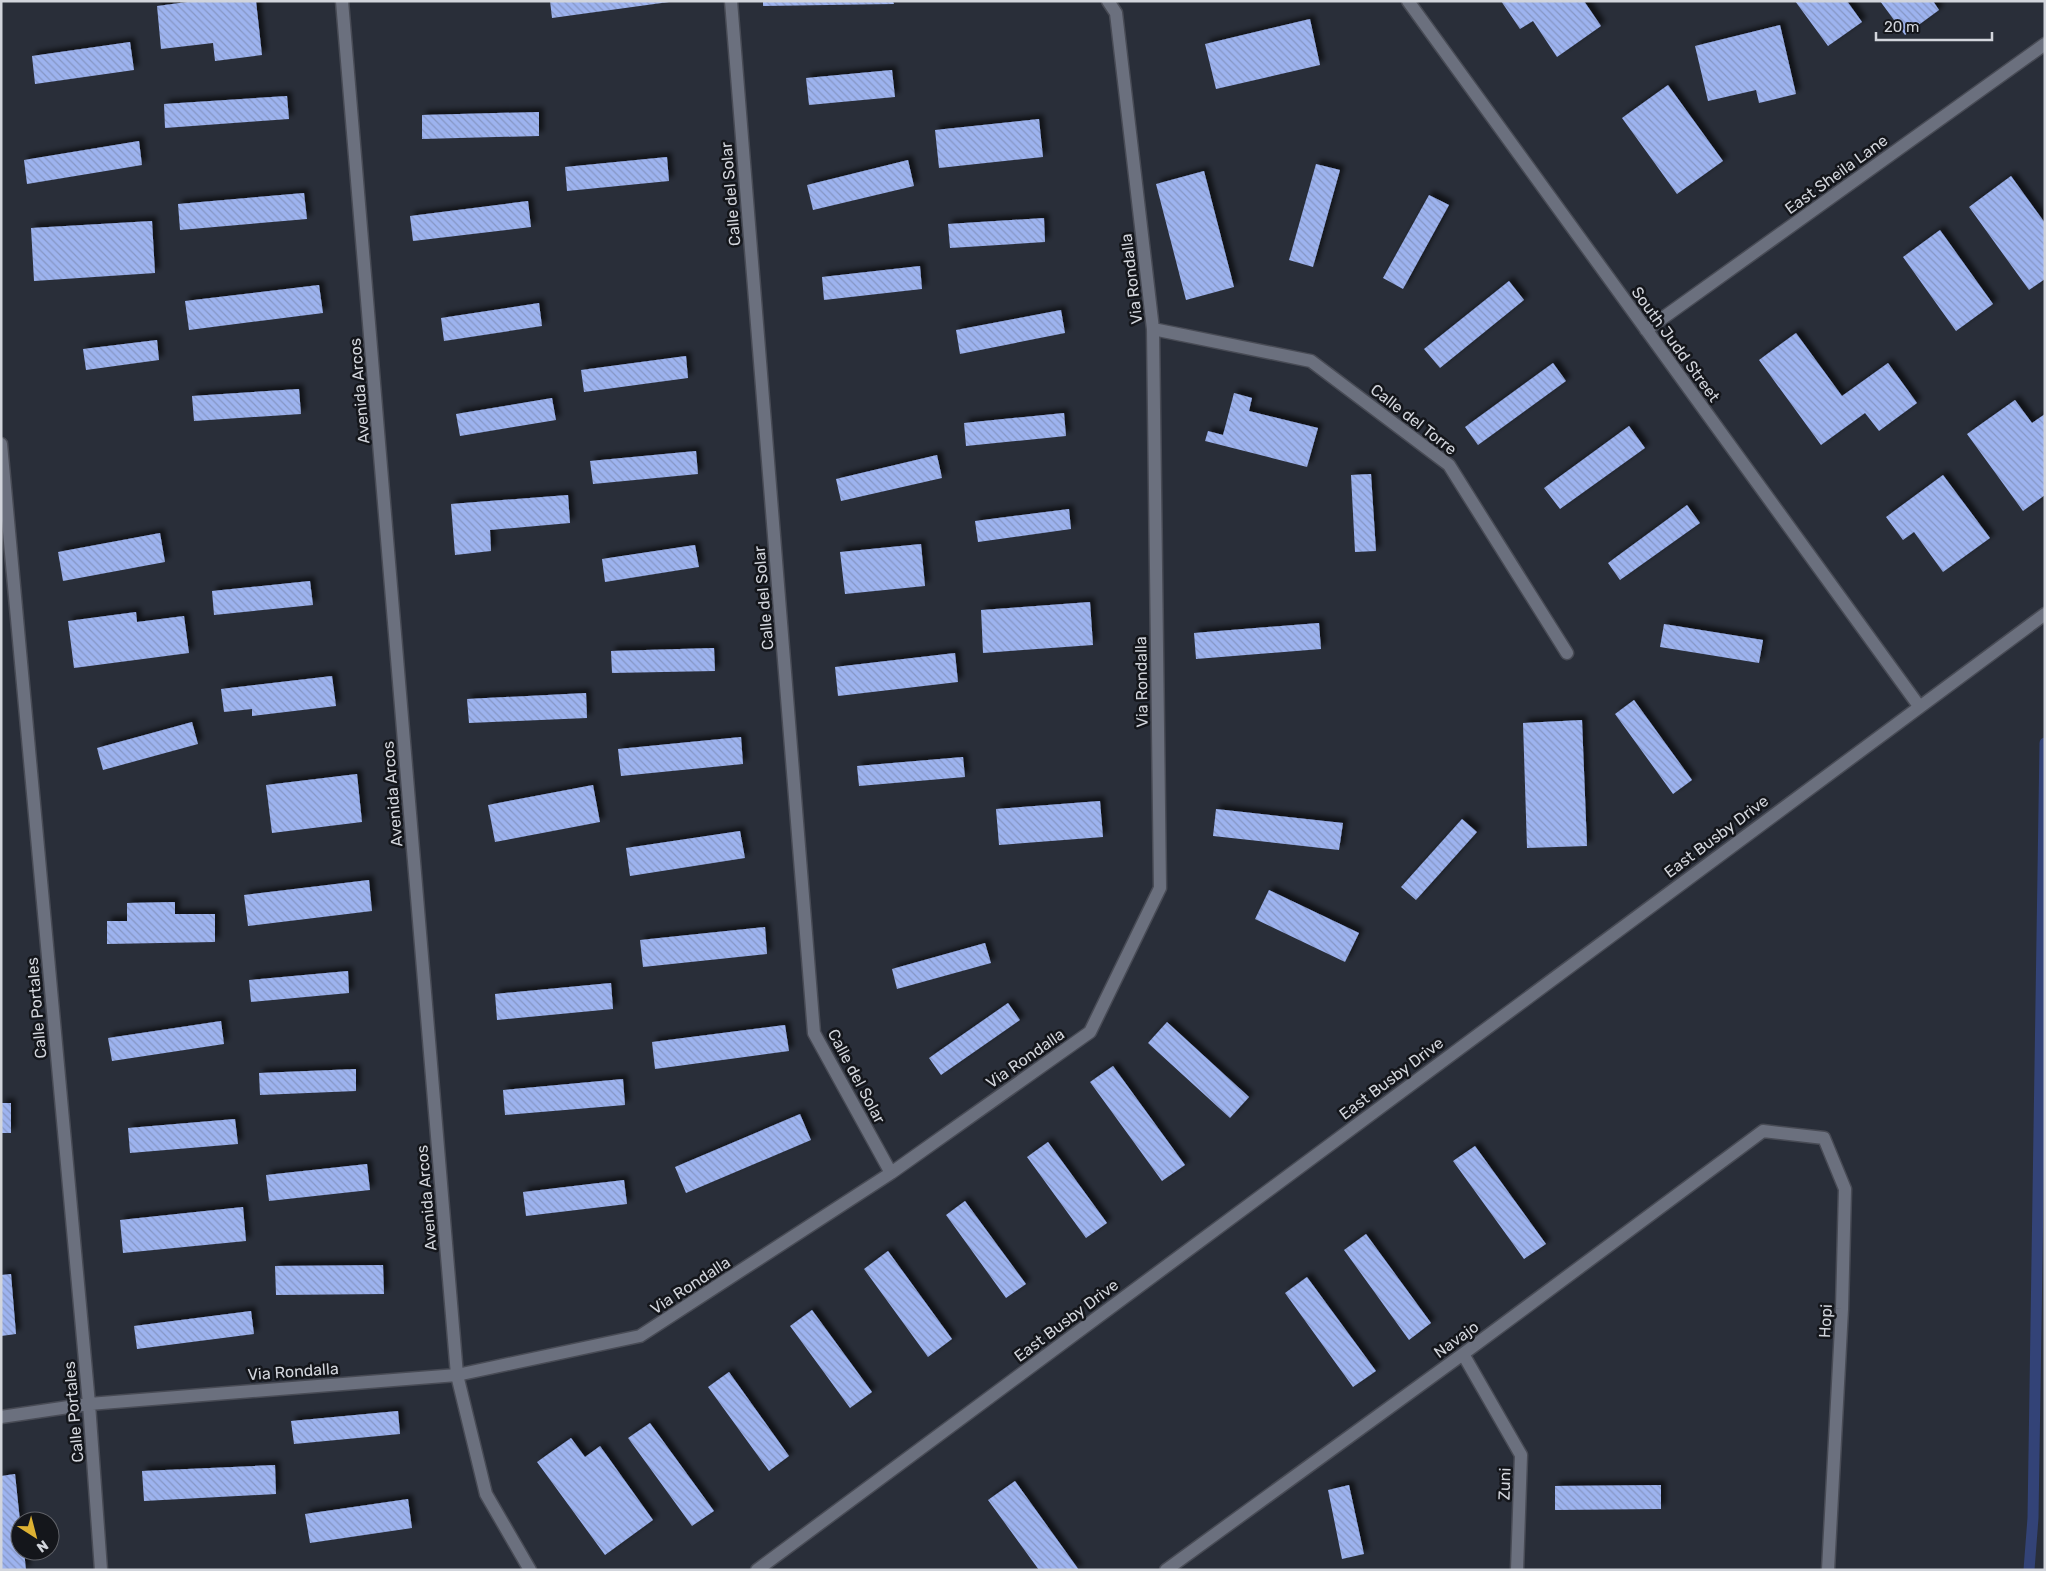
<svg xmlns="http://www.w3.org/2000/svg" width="2046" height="1571" font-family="Rubik,sans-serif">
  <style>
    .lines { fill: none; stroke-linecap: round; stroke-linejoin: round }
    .stream { stroke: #334377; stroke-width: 11 }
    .building { fill: url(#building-back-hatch); filter: url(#shadow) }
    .minor-casing { stroke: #484b55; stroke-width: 15 }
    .minor { stroke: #6b707e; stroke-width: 12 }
    .labels { text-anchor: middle; stroke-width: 5; stroke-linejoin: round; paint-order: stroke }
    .street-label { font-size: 16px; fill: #d2d5dc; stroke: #14161b }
  </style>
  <defs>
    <pattern id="building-back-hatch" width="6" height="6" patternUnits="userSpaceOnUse" patternTransform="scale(1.25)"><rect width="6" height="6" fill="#9db3ef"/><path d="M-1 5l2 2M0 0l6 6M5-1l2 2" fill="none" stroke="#8696c4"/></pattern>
    <filter id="shadow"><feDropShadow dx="4.5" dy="-4.5" stdDeviation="2.5" flood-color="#0009"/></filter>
  </defs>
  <rect width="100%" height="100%" fill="#292e39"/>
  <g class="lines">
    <path class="stream" d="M 2029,1570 L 2033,1518 L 2045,743"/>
  </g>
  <path class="building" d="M 195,1 L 256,1 L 262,55 L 215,61 L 213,43 L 161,49 L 157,6 Z
    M 550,1 L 669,1 L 669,2 L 552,18 Z
    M 763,1 L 893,1 L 894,4 L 763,6 Z
    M 1501,1 L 1584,1 L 1601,26 L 1557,57 L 1533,21 L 1520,29 Z
    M 1795,1 L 1847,1 L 1862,22 L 1828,46 Z
    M 1880,1 L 1933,1 L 1939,10 L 1905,35 Z
    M 1310,19 L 1320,65 L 1216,89 L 1205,44 Z
    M 1780,25 L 1796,94 L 1759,103 L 1756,90 L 1708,101 L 1695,46 Z
    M 130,42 L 134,70 L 35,84 L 32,56 Z
    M 892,70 L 895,97 L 809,105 L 806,78 Z
    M 1668,85 L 1723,161 L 1677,194 L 1622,118 Z
    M 287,96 L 289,119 L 165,128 L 164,104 Z
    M 539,112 L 539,136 L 422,139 L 422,115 Z
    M 1039,119 L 1043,157 L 939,168 L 935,130 Z
    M 139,141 L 142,165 L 27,184 L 24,160 Z
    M 667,157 L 669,181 L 567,191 L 565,167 Z
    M 908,160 L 914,186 L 813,210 L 807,185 Z
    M 1316,164 L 1340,170 L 1313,267 L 1289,260 Z
    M 1204,171 L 1234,287 L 1186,300 L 1156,184 Z
    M 2011,176 L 2045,223 L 2045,279 L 2029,290 L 1969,207 Z
    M 304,193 L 307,219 L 180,230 L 178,204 Z
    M 1429,195 L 1449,205 L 1403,289 L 1383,278 Z
    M 528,201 L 531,227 L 413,241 L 410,216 Z
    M 1044,218 L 1045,242 L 950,248 L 948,224 Z
    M 152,221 L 155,273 L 34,281 L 31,228 Z
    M 1940,230 L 1993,304 L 1956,331 L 1903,257 Z
    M 920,266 L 922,289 L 824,300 L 822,277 Z
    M 1509,281 L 1524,300 L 1440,368 L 1424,349 Z
    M 319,285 L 323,313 L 189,330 L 185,301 Z
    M 539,303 L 542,326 L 444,341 L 441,318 Z
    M 1061,310 L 1065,333 L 960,354 L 956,330 Z
    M 1796,333 L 1842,396 L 1888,363 L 1917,403 L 1879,431 L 1865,413 L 1821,445 L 1759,360 Z
    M 157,340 L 159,360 L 86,370 L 83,349 Z
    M 686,356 L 688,378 L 584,392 L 581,370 Z
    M 1553,363 L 1566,381 L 1478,445 L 1465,427 Z
    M 299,389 L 301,414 L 194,421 L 192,396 Z
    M 1234,393 L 1252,398 L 1249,411 L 1318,428 L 1307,467 L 1205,441 L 1208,431 L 1223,435 Z
    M 552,398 L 556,420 L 460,436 L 456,414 Z
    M 2015,400 L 2032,423 L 2045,414 L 2045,495 L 2023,511 L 1967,434 Z
    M 1064,413 L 1066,436 L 966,446 L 964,423 Z
    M 1629,426 L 1645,448 L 1560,509 L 1544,488 Z
    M 696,451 L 698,474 L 593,484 L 590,461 Z
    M 937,455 L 942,478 L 841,501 L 836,479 Z
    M 1371,474 L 1376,551 L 1355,552 L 1351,475 Z
    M 1943,475 L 1990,538 L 1943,572 L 1914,532 L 1903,540 L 1886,517 Z
    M 568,495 L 570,523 L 490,530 L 491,551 L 455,555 L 451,504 Z
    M 1687,505 L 1700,523 L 1620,580 L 1608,563 Z
    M 1069,509 L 1071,529 L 978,542 L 975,521 Z
    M 160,533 L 165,562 L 63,581 L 58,552 Z
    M 921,544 L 925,586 L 845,594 L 840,552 Z
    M 695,545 L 699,567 L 605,582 L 602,559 Z
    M 310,581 L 313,605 L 214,615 L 212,591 Z
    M 1090,602 L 1093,645 L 983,653 L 981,610 Z
    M 136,612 L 137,622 L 184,616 L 189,653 L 74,668 L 68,621 Z
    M 1319,623 L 1321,649 L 1196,659 L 1194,633 Z
    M 1664,624 L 1763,640 L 1759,663 L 1660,647 Z
    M 714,648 L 715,671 L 612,673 L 611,651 Z
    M 955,653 L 958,682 L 838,696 L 835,667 Z
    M 332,676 L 336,706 L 252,716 L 252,709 L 224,712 L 221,689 Z
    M 586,693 L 587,718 L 469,723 L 467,699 Z
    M 1634,700 L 1692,780 L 1673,794 L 1615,714 Z
    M 1582,720 L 1587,846 L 1527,848 L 1523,723 Z
    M 192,722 L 198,744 L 103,770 L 97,748 Z
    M 741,737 L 743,764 L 621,776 L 618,749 Z
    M 963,757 L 965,777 L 859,786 L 857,766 Z
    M 357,774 L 362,822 L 272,833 L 266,785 Z
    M 593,785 L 600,822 L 495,842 L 488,805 Z
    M 1100,801 L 1103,837 L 999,845 L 996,809 Z
    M 1216,809 L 1343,823 L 1339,850 L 1213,836 Z
    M 1462,819 L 1477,832 L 1416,900 L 1401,887 Z
    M 740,831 L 745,858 L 630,876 L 626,848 Z
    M 369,880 L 372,911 L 248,926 L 244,895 Z
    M 1269,890 L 1359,933 L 1345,962 L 1255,919 Z
    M 175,902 L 175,914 L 215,914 L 215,942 L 107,944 L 107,921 L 127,921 L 127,903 Z
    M 765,927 L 767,954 L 643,967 L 640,940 Z
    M 985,943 L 991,963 L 897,989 L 892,969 Z
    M 348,971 L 349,993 L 251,1002 L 249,980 Z
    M 611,983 L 613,1009 L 497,1020 L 495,994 Z
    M 1008,1003 L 1020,1020 L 941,1075 L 929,1058 Z
    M 221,1021 L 224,1044 L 112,1061 L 108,1038 Z
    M 1167,1022 L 1249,1097 L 1230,1118 L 1148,1043 Z
    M 785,1025 L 789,1051 L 655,1069 L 652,1042 Z
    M 1113,1066 L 1185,1165 L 1162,1181 L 1090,1082 Z
    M 356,1069 L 356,1091 L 260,1095 L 259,1073 Z
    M 623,1079 L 625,1105 L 505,1115 L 503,1090 Z
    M 1,1103 L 11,1103 L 11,1133 L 1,1133 Z
    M 800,1114 L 811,1140 L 686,1193 L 675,1167 Z
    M 235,1119 L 238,1144 L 130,1153 L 128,1128 Z
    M 1048,1142 L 1107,1223 L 1086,1238 L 1027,1157 Z
    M 1475,1146 L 1546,1244 L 1524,1259 L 1453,1161 Z
    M 367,1164 L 370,1190 L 269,1201 L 266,1175 Z
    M 624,1180 L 627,1204 L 526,1216 L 523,1192 Z
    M 965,1201 L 1026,1284 L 1006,1298 L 946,1215 Z
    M 243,1207 L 246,1241 L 123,1253 L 120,1220 Z
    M 1366,1234 L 1431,1323 L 1409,1340 L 1344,1250 Z
    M 888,1251 L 952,1339 L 928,1357 L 864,1269 Z
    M 383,1265 L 384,1294 L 276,1295 L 275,1266 Z
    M 11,1274 L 16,1334 L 1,1336 L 1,1275 Z
    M 1307,1277 L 1376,1371 L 1353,1387 L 1285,1293 Z
    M 812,1310 L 872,1392 L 850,1408 L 790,1326 Z
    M 251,1311 L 254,1334 L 137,1349 L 134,1326 Z
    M 729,1372 L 789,1456 L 769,1471 L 708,1387 Z
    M 398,1411 L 400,1434 L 294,1444 L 291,1421 Z
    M 650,1423 L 714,1511 L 692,1526 L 628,1438 Z
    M 571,1438 L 585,1457 L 600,1446 L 653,1520 L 605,1555 L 537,1462 Z
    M 275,1465 L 276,1494 L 144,1501 L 142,1471 Z
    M 15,1474 L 20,1521 L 20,1551 L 24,1551 L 26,1570 L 1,1570 L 1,1476 Z
    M 1015,1481 L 1079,1570 L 1039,1570 L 988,1500 Z
    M 1349,1485 L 1364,1554 L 1342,1559 L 1328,1490 Z
    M 1661,1485 L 1661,1509 L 1555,1510 L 1555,1486 Z
    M 408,1499 L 412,1528 L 310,1543 L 305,1514 Z"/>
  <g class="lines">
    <defs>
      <path id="minor" d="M 342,1 L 457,1375 L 486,1494 L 530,1570
        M 731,1 L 814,1033 L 891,1173
        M 1408,1 L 1919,706
        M 1153,329 L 1311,361 L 1449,465 L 1567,653
        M 1646,330 L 2045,44
        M 1,444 L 89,1404 L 101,1570
        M 1463,1354 L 1521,1455 L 1517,1570
        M 1,1417 L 89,1404 L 457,1375 L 640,1336 L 891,1173 L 1090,1032 L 1160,888 L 1153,329 L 1116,13 L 1108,1
        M 757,1570 L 2045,614
        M 1166,1570 L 1463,1354 L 1763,1131 L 1824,1138 L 1845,1189 L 1842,1309 L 1828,1570"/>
    </defs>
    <use href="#minor" class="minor-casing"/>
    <use href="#minor" class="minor"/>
  </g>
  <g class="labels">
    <g class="street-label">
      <text transform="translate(1836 174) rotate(-36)" y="6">East Sheila Lane</text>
      <text transform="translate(730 194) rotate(-95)" y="6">Calle del Solar</text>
      <text transform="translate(1131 279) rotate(-97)" y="6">Via Rondalla</text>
      <text transform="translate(1676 344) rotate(54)" y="6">South Judd Street</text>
      <text transform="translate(359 391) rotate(-95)" y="6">Avenida Arcos</text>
      <text transform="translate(1414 419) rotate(38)" y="6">Calle del Torre</text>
      <text transform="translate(763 598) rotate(-95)" y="6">Calle del Solar</text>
      <text transform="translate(1141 682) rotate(-91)" y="6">Via Rondalla</text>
      <text transform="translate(392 794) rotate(-95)" y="6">Avenida Arcos</text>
      <text transform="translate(1716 836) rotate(-37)" y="6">East Busby Drive</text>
      <text transform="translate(36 1008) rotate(-95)" y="6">Calle Portales</text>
      <text transform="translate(1025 1058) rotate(-35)" y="6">Via Rondalla</text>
      <text transform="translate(857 1076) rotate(62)" y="6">Calle del Solar</text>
      <text transform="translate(1391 1078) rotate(-37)" y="6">East Busby Drive</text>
      <text transform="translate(426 1198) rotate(-95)" y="6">Avenida Arcos</text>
      <text transform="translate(690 1285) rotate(-33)" y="6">Via Rondalla</text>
      <text transform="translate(1066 1320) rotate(-37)" y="6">East Busby Drive</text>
      <text transform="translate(1825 1321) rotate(-87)" y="6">Hopi</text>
      <text transform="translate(1456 1339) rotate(-36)" y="6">Navajo</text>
      <text transform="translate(293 1371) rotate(-4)" y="6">Via Rondalla</text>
      <text transform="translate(73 1412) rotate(-95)" y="6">Calle Portales</text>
      <text transform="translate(1504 1484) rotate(-88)" y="6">Zuni</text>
    </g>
  </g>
  <rect width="2046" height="1571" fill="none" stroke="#d2d5dc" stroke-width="5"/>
  <g transform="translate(35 1536) rotate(144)"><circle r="24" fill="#14161b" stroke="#606268"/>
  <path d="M0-4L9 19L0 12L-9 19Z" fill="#ddb133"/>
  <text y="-8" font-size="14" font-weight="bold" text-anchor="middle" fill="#d2d5dc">N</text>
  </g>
  <path d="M1876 32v8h116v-8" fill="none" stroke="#d2d5dc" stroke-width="2.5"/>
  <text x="1884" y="32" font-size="15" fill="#d2d5dc" stroke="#14161b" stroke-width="4" paint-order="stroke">20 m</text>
</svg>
